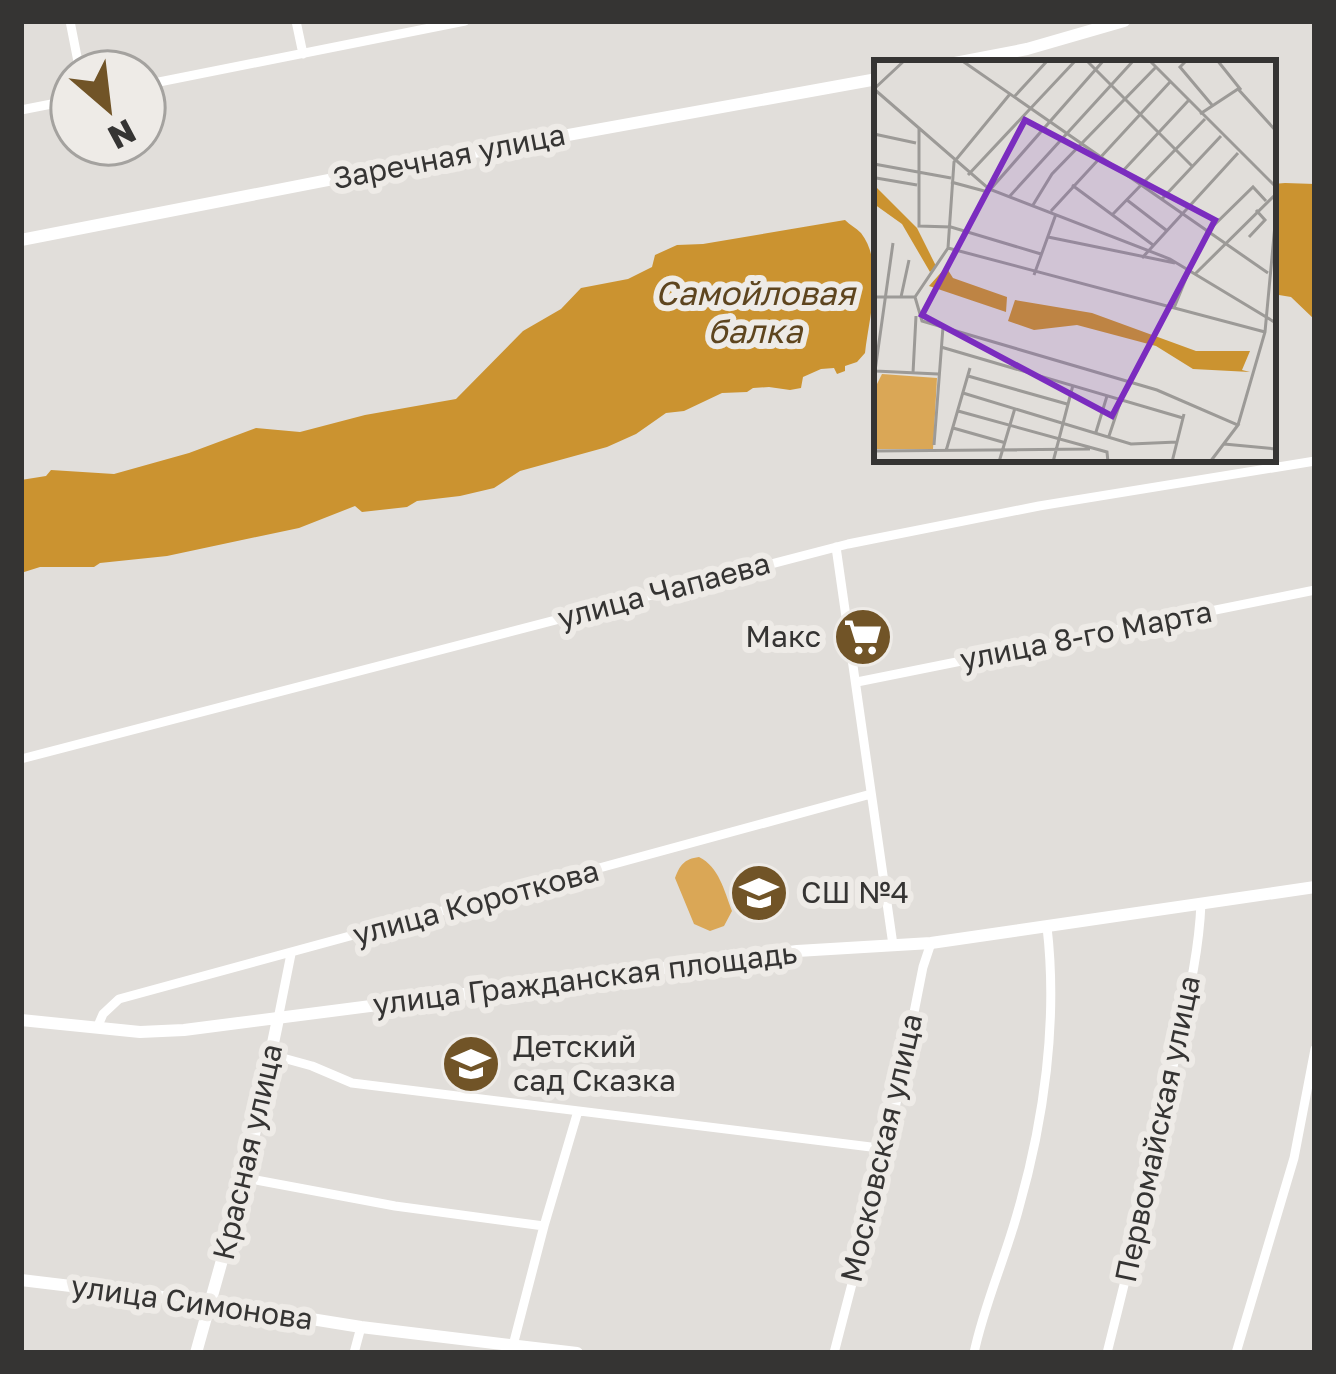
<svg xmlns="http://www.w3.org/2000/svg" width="1336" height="1374" font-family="'Golos Text',sans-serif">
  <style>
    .green { fill: #daa756 }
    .water { fill: #cb9330 }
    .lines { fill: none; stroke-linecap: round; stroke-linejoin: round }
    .street { stroke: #fff; stroke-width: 9 }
    .secondary { stroke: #fff; stroke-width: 12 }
    .labels { text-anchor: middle; stroke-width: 12; stroke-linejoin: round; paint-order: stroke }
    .street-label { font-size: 30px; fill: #353433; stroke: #eeebe7 }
    .poi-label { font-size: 30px; fill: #353433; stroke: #eeebe7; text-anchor: start }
    .water-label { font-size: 33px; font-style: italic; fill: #5e451f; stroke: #eeebe7 }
    .inset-road { fill: none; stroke: #9c9a97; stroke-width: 3 }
    .view { fill: #7b2cbf; fill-opacity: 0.15; stroke: #7b2cbf; stroke-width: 6 }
    .inset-edge { fill: none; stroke: #353433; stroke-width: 6 }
  </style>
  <rect width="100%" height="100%" fill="#e1deda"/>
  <path class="green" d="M 699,857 C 719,867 724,890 732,911 L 724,926 L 710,931 L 694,924 L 675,878 C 680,865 684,859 699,857 Z"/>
  <path class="water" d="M 1285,183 L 1315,184 L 1315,320 L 1291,297 L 1273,294 L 1273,184 Z
    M 845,220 C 850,225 856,228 861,233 C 885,264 869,317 865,353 L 857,362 L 845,366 L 845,371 L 837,374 L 834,368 L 821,369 L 803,377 L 801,388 L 790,390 L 769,387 L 753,388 L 747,392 L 722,393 L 684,411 L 666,413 L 636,434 L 607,447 L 520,471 L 494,488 L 460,496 L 417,501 L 407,507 L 362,512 L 355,506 L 299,528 L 167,556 L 100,563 L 94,567 L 40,567 L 21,573 L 21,480 L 46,476 L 51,470 L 114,474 L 189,453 L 256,428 L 300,432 L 365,415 L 456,399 L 523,331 L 561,309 L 581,288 L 628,279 L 652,267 L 655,255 L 677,245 L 703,244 Z"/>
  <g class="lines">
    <path class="street" d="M 70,21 L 80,72
      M 296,21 L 303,54
      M 144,85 L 465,21
      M 21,110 L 72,100
      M 836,547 L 893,945
      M 857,682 L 1315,590
      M 21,759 L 848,544 L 1039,506 L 1315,461
      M 278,1019 L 291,954
      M 97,1028 L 103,1014 L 119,999 L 871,794
      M 272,1055 L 312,1066 L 352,1083 L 887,1149
      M 245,1178 L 395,1206 L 544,1226
      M 354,1353 L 361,1327
      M 511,1353 L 544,1226 L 578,1111
      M 834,1353 L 887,1149 L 923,967 L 931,943
      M 974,1353 C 984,1305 1005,1259 1018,1211 C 1044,1121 1058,1021 1047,927
      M 1107,1353 C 1132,1255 1155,1157 1175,1057 C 1186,1006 1199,955 1201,903
      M 1236,1353 L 1294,1158 L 1315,1049"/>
    <path class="secondary" d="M 955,63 L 1027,49 L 1124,21
      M 21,240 L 441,158 L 877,79
      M 21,1020 L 140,1032 L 184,1030 L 797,951 L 931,943 L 1315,887
      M 21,1280 L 212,1303 L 361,1327 L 577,1353
      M 196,1353 L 245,1178 L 278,1019"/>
  </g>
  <defs>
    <symbol id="supermarket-disc" viewBox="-11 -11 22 22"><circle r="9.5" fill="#715427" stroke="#eeebe7"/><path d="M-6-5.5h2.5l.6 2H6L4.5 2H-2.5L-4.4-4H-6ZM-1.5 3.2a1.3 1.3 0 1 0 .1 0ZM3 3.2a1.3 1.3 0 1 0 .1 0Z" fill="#fff"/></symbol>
    <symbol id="school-disc" viewBox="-11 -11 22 22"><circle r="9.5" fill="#715427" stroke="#eeebe7"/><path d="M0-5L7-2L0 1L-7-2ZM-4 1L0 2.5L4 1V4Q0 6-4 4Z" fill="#fff"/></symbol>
  </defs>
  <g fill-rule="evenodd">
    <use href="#supermarket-disc" x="830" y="604" width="66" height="66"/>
    <use href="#school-disc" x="726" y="860" width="66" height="66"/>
    <use href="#school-disc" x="438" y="1031" width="66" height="66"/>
  </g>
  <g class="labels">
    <g class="street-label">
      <text transform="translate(449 157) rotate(-11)" y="10">Заречная улица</text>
      <text transform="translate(664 591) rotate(-15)" y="10">улица Чапаева</text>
      <text transform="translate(1086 636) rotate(-11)" y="10">улица 8-го Марта</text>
      <text transform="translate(476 903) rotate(-15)" y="10">улица Короткова</text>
      <text transform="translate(585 979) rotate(-7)" y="10">улица Гражданская площадь</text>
      <text transform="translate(1158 1129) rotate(-78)" y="10">Первомайская улица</text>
      <text transform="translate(882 1148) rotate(-77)" y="10">Московская улица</text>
      <text transform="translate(248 1152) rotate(-77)" y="10">Красная улица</text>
      <text transform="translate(192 1303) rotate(8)" y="10">улица Симонова</text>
    </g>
    <g class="poi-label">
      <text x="821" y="647" text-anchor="end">Макс</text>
      <text x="801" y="903">СШ №4</text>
      <text x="513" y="1057">Детский<tspan x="513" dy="34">сад Сказка</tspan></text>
    </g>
    <g class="water-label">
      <text x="755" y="305">Самойловая<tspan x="755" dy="38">балка</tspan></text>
    </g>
  </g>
  <g transform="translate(874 60)">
    <rect width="402" height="402" fill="#e1deda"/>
    <path d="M 8,314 L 63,318 L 59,389 L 0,389 L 0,330 Z" fill="#daa756"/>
    <path d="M 0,125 L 43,168 L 62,206 L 56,212 L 28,164 L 0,144 ZM 72,207 L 79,218 L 133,237 L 132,252 L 55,226 ZM 141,240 L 218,253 L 322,291 L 376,291 L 368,310 L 376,312 L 319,309 L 282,286 L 203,265 L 160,270 L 134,261 Z" fill="#cb9330"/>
    <path class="inset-road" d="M 87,0 L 394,213M 212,0 L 318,106M 275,0 L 402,127M 313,0 L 306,7 L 338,45M 343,0 L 367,30M 0,29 L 115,129 L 296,199 L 402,263M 0,29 L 31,0M 140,37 L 174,0M 326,54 L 364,29 L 402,71M 45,68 L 45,166 L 77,167 L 167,194M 0,74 L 42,83M 0,104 L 77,118M 247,113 L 314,41M 94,115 L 202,0M 2,118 L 43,125M 77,122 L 114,132 L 230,0M 198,125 L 279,185M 135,137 L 260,0M 253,140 L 292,170M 287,140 L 347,76M 159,145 L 178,114 L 282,7M 177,151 L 296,22M 239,154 L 331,59M 332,173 L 379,127 L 392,141M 174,177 L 301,203M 375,177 L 391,160 L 382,150M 74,188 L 391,272M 268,198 L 364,93M 160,215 L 182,154M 320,215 L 402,134M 0,237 L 41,237 L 48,261 L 283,330 L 364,365 L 336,402M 27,237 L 35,200M 41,237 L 74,188 L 80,102 L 136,34M 300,248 L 315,211M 67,287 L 309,358M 1,311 L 19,183M 1,311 L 64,314M 39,313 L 42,256M 94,316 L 193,344M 89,333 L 257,384 L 303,382M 84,351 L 233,392 L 234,402M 364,365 L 391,272 L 402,154M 79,368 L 132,383M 222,372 L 233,336M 235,376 L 247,340M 350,384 L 402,389M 60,385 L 69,267M 0,391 L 216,389M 72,391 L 96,308M 125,402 L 141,348M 179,402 L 199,325M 298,402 L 310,354"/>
    <path class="view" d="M 151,60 L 341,160 L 238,356 L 48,255 Z"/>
    <rect width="402" height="402" class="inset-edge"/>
  </g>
  <rect width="1336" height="1374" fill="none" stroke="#353433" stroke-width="48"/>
  <g transform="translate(108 108) rotate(152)"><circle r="57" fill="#eeebe7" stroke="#a4a29f" stroke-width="3"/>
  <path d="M0-9L21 45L0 30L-21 45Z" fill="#715427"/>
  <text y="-18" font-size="33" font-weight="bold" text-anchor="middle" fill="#353433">N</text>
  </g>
</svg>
